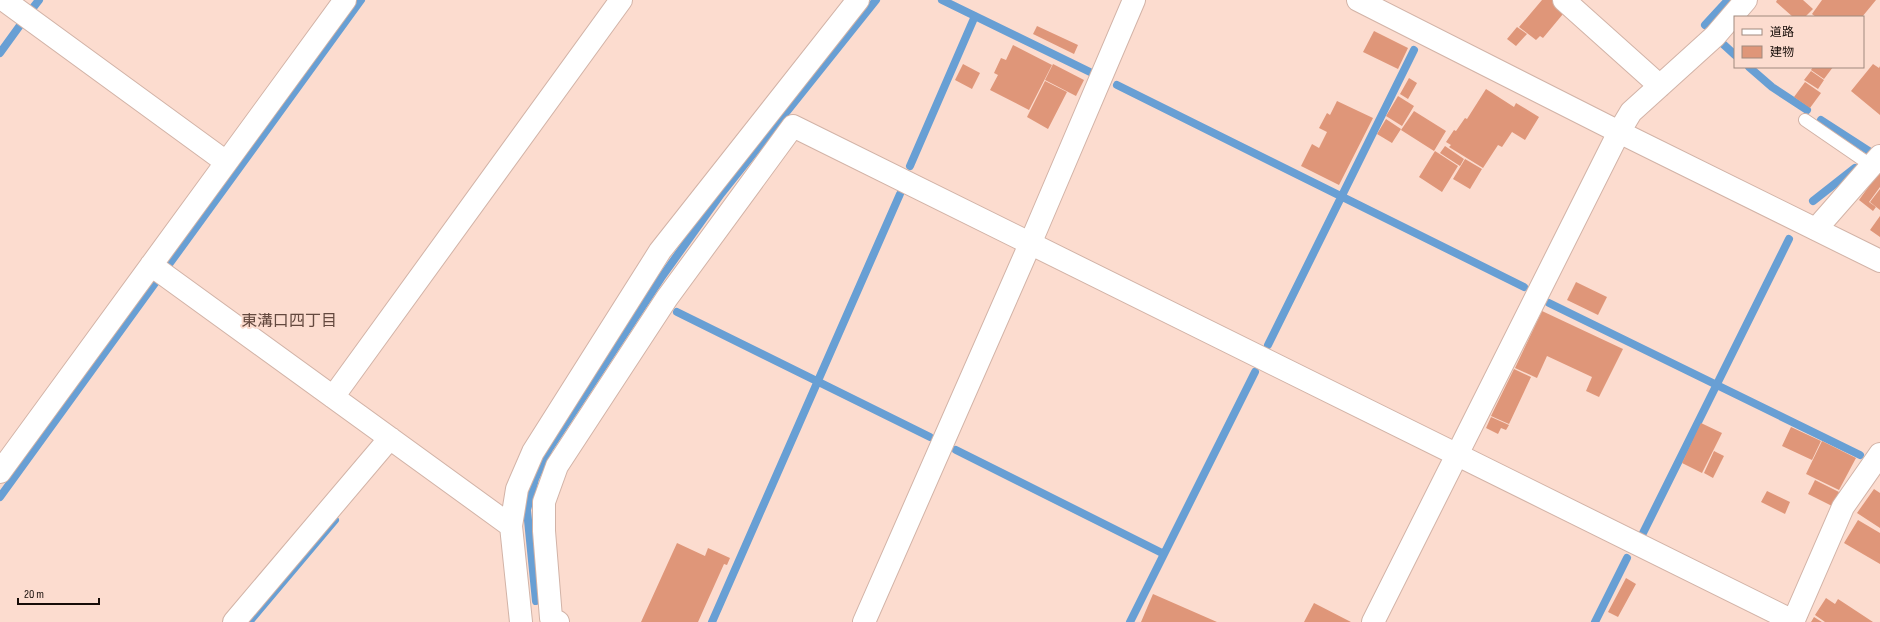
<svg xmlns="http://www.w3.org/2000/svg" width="1880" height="622" font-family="'Sofia Sans Condensed','Noto Sans JP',sans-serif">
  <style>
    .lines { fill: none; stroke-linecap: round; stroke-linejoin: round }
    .stream { stroke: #689fd4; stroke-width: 8 }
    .building { fill: #df9679 }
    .lane-casing { stroke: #d2b3a7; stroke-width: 14 }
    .street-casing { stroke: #d2b3a7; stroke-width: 24 }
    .secondary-casing { stroke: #d2b3a7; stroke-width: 24 }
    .lane { stroke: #fff; stroke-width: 12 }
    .street { stroke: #fff; stroke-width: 22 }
    .secondary { stroke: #fff; stroke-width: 22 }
    .labels { text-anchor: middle; stroke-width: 4; stroke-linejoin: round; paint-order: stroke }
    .neighbourhood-label { font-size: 16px; fill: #64493f; stroke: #fcdccf }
  </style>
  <rect width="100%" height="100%" fill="#fcdccf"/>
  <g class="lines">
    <path class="stream" d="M 942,0 L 1090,72
      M 32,9 L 39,0
      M 1705,25 L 1728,0
      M 1723,44 L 1735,55
      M 0,53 L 21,24
      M 1749,67 L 1772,87 L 1807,110
      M 1117,85 L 1524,287
      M 1821,120 L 1869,151
      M 910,166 L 975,16
      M 1813,201 L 1855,168
      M 170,263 L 361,0
      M 1549,303 L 1860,455
      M 677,312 L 930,437
      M 1268,345 L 1414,50
      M 956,450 L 1164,554
      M 0,497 L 158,279 L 163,283
      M 1643,533 L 1789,239
      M 536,601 L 527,510 L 535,479 L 549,449 L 661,278 L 721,194 L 876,0
      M 249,622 L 335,520
      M 712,622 L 900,194
      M 1130,622 L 1255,372
      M 1595,622 L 1627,558"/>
  </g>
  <path class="building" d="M 1542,0 L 1554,0 L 1563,14 L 1543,38 L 1540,36 L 1536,40 L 1519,27 Z
    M 1777,0 L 1803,0 L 1813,9 L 1805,17 L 1793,17 L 1776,2 Z
    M 1822,0 L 1876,0 L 1862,17 L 1816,17 L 1812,14 Z
    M 1037,26 L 1078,45 L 1074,54 L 1033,34 Z
    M 1517,27 L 1527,34 L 1516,46 L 1507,39 Z
    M 1374,31 L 1408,48 L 1398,69 L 1363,52 Z
    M 1013,45 L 1052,65 L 1029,110 L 990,90 L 998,75 L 994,73 L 1001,58 L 1006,60 Z
    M 963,64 L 980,73 L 972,89 L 955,80 Z
    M 1053,64 L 1084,80 L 1076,96 L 1045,80 Z
    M 1873,64 L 1879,68 L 1880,66 L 1880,115 L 1851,91 Z
    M 1813,67 L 1833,67 L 1824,79 L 1811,70 Z
    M 1811,71 L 1824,80 L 1818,89 L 1804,80 Z
    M 1409,78 L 1417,83 L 1408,99 L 1400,94 Z
    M 1045,81 L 1067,92 L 1048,129 L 1027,117 Z
    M 1805,82 L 1821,93 L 1810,108 L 1794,97 Z
    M 1486,89 L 1514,107 L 1516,103 L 1539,117 L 1525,140 L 1512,132 L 1502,147 L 1498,145 L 1483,168 L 1449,147 L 1451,145 L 1446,142 L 1454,130 L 1456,131 L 1465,118 L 1467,119 Z
    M 1398,96 L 1414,106 L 1402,126 L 1386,116 Z
    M 1337,101 L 1373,118 L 1339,185 L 1301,166 L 1312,144 L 1319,148 L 1327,132 L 1319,128 L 1327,113 L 1330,115 Z
    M 1414,111 L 1446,131 L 1434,151 L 1401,130 Z
    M 1386,119 L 1401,129 L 1392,143 L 1377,134 Z
    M 1445,146 L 1464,159 L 1460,166 L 1440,153 Z
    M 1435,151 L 1458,166 L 1442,192 L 1419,177 Z
    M 1465,159 L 1482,169 L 1470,189 L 1453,179 Z
    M 1880,171 L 1880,187 L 1869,202 L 1876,207 L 1873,211 L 1859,200 Z
    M 1880,189 L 1880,210 L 1870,202 Z
    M 1880,216 L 1880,237 L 1870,230 Z
    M 1576,282 L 1607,297 L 1598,315 L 1567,300 Z
    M 1542,311 L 1623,349 L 1599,397 L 1586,391 L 1592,377 L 1547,356 L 1537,378 L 1515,368 Z
    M 1514,369 L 1531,377 L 1509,424 L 1491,416 Z
    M 1491,417 L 1509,425 L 1506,430 L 1501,428 L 1498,434 L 1486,428 Z
    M 1701,423 L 1722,433 L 1702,473 L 1682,463 Z
    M 1791,427 L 1821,441 L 1812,460 L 1782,446 Z
    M 1822,441 L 1856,458 L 1839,490 L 1806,474 Z
    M 1714,451 L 1724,456 L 1713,478 L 1704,473 Z
    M 1815,480 L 1839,492 L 1832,506 L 1808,494 Z
    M 1874,489 L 1880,493 L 1880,528 L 1857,513 Z
    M 1767,491 L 1790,502 L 1785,514 L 1761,502 Z
    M 1858,520 L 1880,533 L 1880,564 L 1844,543 Z
    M 677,543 L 705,556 L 708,548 L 730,558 L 727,565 L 724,564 L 698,622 L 641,622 Z
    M 1626,578 L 1636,584 L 1618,617 L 1608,612 Z
    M 1153,594 L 1217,622 L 1141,622 Z
    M 1826,598 L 1835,604 L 1838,599 L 1873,622 L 1825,622 L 1815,615 Z
    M 1314,603 L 1351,622 L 1304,622 Z
    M 1814,617 L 1822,622 L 1811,622 Z"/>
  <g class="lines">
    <defs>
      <path id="lane" d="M 1805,120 L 1872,166"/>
      <path id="street" d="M 4,0 L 226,162
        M 1564,0 L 1660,86
        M 1816,229 L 1880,156
        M 151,265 L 511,526
        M 333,397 L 621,0
        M 0,472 L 345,0
        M 234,622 L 390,438
        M 521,622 L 511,526 L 517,489 L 533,452 L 660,251 L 858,0
        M 558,622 L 551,618 L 544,531 L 544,502 L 557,466 L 667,298 L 793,126 L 1793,621
        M 1373,622 L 1619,132 L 1631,112 L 1715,36 L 1746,0
        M 1793,622 L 1843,507 L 1880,454"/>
      <path id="secondary" d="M 1358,0 L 1619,132 L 1880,261
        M 864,622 L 1030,244 L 1134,0"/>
    </defs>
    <use href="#lane" class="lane-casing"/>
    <use href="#street" class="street-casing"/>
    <use href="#secondary" class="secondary-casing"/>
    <use href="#lane" class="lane"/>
    <use href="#street" class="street"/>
    <use href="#secondary" class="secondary"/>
  </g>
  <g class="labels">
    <g class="neighbourhood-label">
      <text x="289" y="326">東溝口四丁目</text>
    </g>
  </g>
  <rect x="1734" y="16" width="130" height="52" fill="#fcdccf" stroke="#a0897f"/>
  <rect x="1742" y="29" width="20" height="6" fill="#ffffff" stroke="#a0897f"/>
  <text x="1770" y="36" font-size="12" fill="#160c08">道路</text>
  <rect x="1742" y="46" width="20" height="12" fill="#df9679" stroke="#a0897f"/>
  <text x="1770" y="56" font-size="12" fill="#160c08">建物</text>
  <path d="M18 598v6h81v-6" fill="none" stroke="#160c08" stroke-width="2"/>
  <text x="24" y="598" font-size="12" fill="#160c08" stroke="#fcdccf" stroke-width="3" paint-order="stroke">20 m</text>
</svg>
